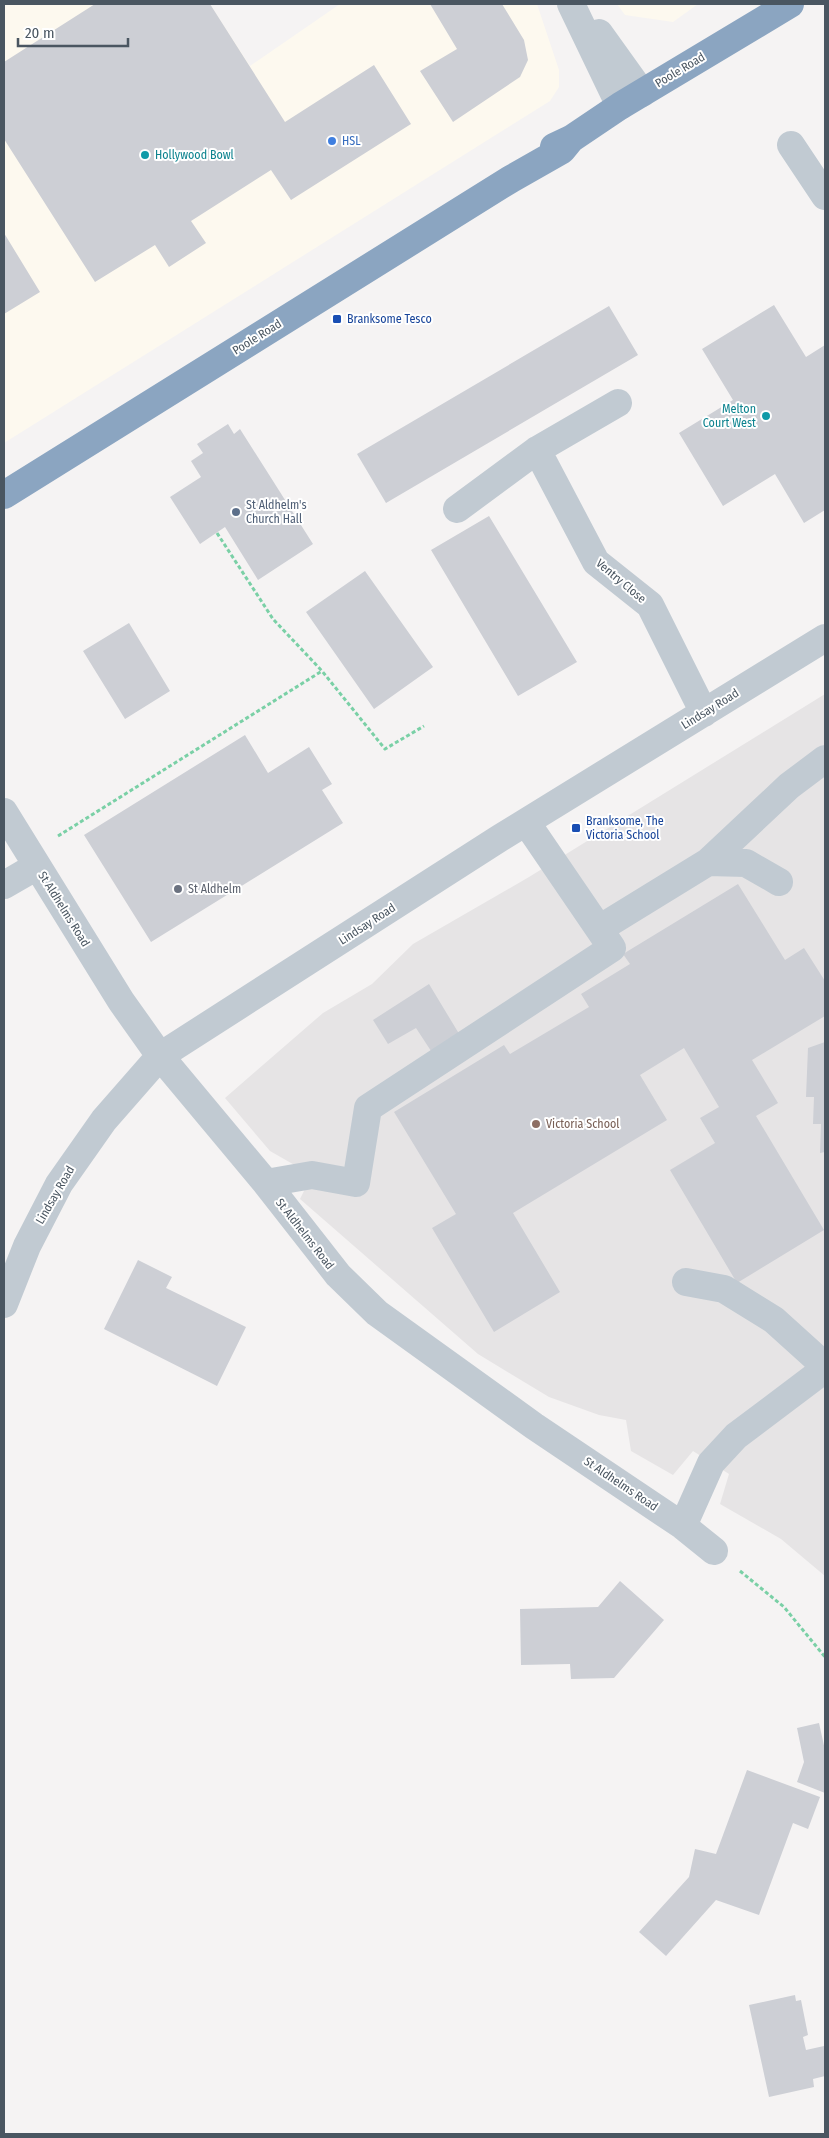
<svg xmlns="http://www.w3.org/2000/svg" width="829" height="2138" font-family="'Fira Sans Condensed',sans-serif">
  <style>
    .commercial { fill: #fdf9ef }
    .education { fill: #e6e4e5 }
    .building { fill: #cdcfd5 }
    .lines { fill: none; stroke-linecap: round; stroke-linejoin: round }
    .path { stroke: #7ad0a6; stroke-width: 3; stroke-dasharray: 4 2.5; stroke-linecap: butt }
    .minor { stroke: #c1cad2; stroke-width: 28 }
    .highway { stroke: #8ba5c1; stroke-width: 28 }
    .shop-dot { fill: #3f7fe0; stroke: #fff; stroke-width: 2 }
    .culture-dot { fill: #0f9aa8; stroke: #fff; stroke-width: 2 }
    .transit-dot { fill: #1a4fb4; stroke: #fff; stroke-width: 2 }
    .service-dot { fill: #5c6f8a; stroke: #fff; stroke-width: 2 }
    .worship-dot { fill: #6b7280; stroke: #fff; stroke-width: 2 }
    .education-dot { fill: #8d6e63; stroke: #fff; stroke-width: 2 }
    .labels { text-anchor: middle; stroke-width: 4; stroke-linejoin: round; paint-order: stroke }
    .street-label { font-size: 12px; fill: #4a5661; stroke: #fff }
    .shop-label { font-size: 12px; fill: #366cbe; stroke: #fff; text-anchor: start }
    .culture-label { font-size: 12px; fill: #0d838f; stroke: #fff; text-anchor: start }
    .transit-label { font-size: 12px; fill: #164399; stroke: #fff; text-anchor: start }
    .service-label { font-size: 12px; fill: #4e5e75; stroke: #fff; text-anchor: start }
    .worship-label { font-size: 12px; fill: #5b616d; stroke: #fff; text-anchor: start }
    .education-label { font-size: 12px; fill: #785e54; stroke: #fff; text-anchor: start }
  </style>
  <rect width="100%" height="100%" fill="#f5f3f3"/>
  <path class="commercial" d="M 4,4 L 210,4 L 250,66 L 340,4 L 537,4 L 559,70 L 559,87 L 550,101 L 4,443 Z
    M 617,4 L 698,4 L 673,22 L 625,15 Z"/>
  <path class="education" d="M 825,694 L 825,1576 L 781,1539 L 720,1504 L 729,1474 L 693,1451 L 673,1475 L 631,1451 L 626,1420 L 599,1415 L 549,1397 L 478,1354 L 300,1199 L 312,1175 L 270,1151 L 225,1098 L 323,1013 L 372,984 L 413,944 L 529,877 Z"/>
  <path class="building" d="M 95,4 L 210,4 L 285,122 L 374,65 L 411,124 L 291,200 L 271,170 L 191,221 L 206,243 L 169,267 L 155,245 L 95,282 L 4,139 L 4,62 Z
    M 430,4 L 502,4 L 524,40 L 528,60 L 520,77 L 453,122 L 420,71 L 457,49 Z
    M 4,233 L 40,292 L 4,314 Z
    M 774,305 L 806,357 L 825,345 L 825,510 L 804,523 L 775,474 L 723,506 L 679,433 L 733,400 L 702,349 Z
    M 609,306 L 638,355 L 386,503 L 357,454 Z
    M 228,424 L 234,434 L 240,429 L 313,544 L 258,580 L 225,527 L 200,544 L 170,497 L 201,477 L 191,461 L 203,453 L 197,444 Z
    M 489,516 L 577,662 L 518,696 L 431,550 Z
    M 365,571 L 433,667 L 374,709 L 306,612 Z
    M 129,623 L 170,691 L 125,719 L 83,651 Z
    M 245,735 L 268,773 L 309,747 L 332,784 L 322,790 L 343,823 L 151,942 L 84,835 Z
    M 738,884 L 785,960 L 804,948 L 825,981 L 825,1016 L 752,1060 L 778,1103 L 756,1116 L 824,1230 L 737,1283 L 670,1170 L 715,1143 L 700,1118 L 719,1107 L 684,1048 L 640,1075 L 667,1120 L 513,1213 L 560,1292 L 494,1332 L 432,1228 L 456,1214 L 394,1112 L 504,1045 L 510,1054 L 589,1007 L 581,994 L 630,964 L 623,954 Z
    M 429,984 L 461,1037 L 433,1054 L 416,1028 L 388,1044 L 373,1020 Z
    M 825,1042 L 825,1152 L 820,1153 L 821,1124 L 813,1124 L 814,1097 L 806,1097 L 808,1048 Z
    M 138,1260 L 172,1277 L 166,1288 L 246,1327 L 217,1386 L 104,1329 Z
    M 620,1581 L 664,1620 L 614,1678 L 571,1679 L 570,1664 L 521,1665 L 520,1609 L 598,1607 Z
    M 819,1723 L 825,1750 L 825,1793 L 797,1782 L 804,1762 L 797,1728 Z
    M 747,1770 L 820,1797 L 808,1829 L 793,1823 L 759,1915 L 716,1900 L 666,1956 L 639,1932 L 689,1877 L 695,1849 L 716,1854 Z
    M 795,1995 L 796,2001 L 801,2000 L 808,2035 L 803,2037 L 806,2050 L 824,2046 L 825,2076 L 813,2079 L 814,2087 L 769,2097 L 749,2005 Z"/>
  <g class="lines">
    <path class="path" d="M 217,533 L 273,619 L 322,671 L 385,749 L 424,726
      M 58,836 L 322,671
      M 740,1571 L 784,1607 L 825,1657"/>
    <path class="minor" d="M 571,4 L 620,106
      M 599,33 L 642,93
      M 791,145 L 825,196
      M 537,450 L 596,562 L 650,605 L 704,713
      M 457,509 L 537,450 L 618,403
      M 4,812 L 121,1001 L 160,1056 L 266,1183 L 338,1275 L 377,1313 L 534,1426 L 683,1526 L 714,1551
      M 708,862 L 789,786 L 825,759
      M 4,885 L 37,866
      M 599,929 L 708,862 L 746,863 L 779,882
      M 266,1183 L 312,1175 L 356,1183 L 368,1108 L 612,948 L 526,822
      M 686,1282 L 724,1289 L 774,1320 L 825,1366
      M 4,1304 L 27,1246 L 59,1184 L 104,1120 L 160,1056 L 500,838 L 825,638
      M 683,1526 L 711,1463 L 736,1436 L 825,1369"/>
    <path class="highway" d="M 554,147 L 571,139 L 620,106 L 790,4
      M 4,495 L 511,179 L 562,150 L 571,139"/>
  </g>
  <circle class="shop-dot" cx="332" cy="141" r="5"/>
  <g class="culture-dot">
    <circle cx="145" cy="155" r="5"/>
    <circle cx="766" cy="416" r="5"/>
  </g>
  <g class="transit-dot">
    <rect x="332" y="314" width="10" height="10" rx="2.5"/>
    <rect x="571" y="823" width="10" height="10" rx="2.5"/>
  </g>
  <circle class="service-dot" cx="236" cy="512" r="5"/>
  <circle class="worship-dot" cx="178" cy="889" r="5"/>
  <circle class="education-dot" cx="536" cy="1124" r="5"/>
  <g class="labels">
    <g class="street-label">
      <text transform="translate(680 70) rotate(-31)" y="4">Poole Road</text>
      <text transform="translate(257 337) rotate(-32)" y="4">Poole Road</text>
      <text transform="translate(621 581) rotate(40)" y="4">Ventry Close</text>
      <text transform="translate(710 709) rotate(-32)" y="4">Lindsay Road</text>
      <text transform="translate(64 909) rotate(58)" y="4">St Aldhelms Road</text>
      <text transform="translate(367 924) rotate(-33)" y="4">Lindsay Road</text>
      <text transform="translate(55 1195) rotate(-60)" y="4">Lindsay Road</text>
      <text transform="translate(305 1234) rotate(52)" y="4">St Aldhelms Road</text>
      <text transform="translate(621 1484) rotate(34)" y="4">St Aldhelms Road</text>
    </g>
    <g class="shop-label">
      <text x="342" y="145">HSL</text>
    </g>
    <g class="culture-label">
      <text x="155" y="159">Hollywood Bowl</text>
      <text x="756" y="413" text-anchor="end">Melton<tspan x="756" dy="14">Court West</tspan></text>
    </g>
    <g class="transit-label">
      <text x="347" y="323">Branksome Tesco</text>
      <text x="586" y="825">Branksome, The<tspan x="586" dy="14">Victoria School</tspan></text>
    </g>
    <g class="service-label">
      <text x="246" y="509">St Aldhelm's<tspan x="246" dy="14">Church Hall</tspan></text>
    </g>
    <g class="worship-label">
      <text x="188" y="893">St Aldhelm</text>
    </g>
    <g class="education-label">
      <text x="546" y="1128">Victoria School</text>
    </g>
  </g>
  <rect width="829" height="2138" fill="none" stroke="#4a5661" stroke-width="10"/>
  <path d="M18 38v8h110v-8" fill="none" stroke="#4a5661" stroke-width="2.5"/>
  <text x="25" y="38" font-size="15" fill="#4a5661" stroke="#ffffff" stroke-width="4" paint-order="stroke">20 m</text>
</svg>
